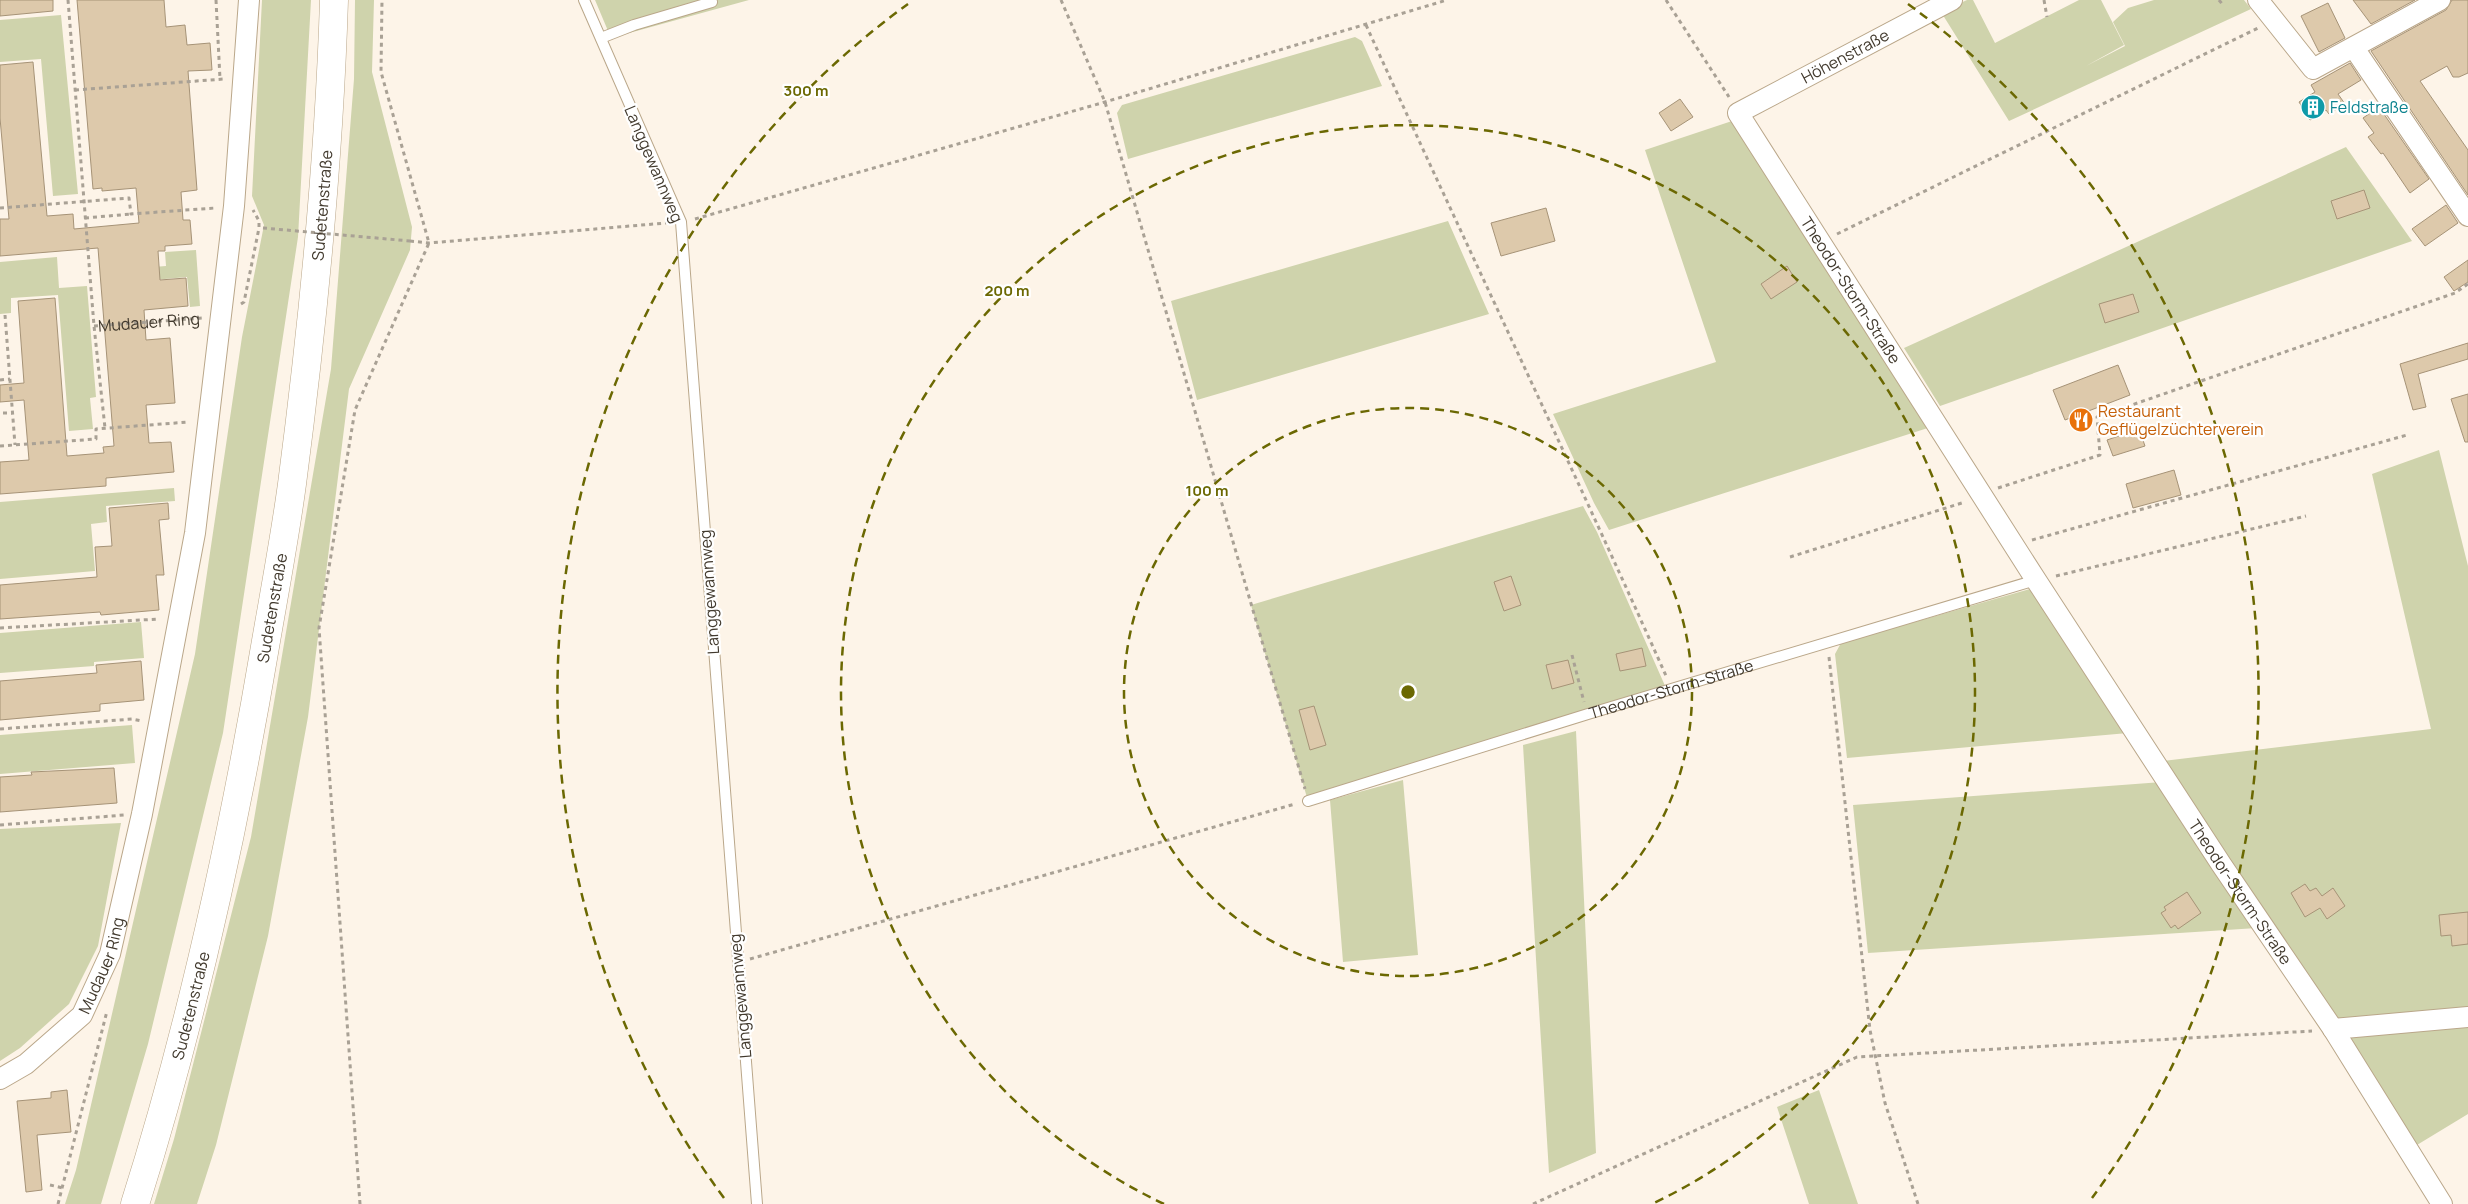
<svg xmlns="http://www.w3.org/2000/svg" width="2468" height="1204" font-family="Manrope,sans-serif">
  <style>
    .green { fill: #cfd3ac }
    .building { fill: #ddc9ab; stroke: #a69377 }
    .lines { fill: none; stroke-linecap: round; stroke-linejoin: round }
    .lane-casing { stroke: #baa78a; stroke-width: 12 }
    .street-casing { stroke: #baa78a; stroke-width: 22 }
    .secondary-casing { stroke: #baa78a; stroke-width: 29 }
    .path { stroke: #a9a195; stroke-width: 3; stroke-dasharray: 4 4; stroke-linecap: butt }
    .lane { stroke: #fff; stroke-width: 10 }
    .street { stroke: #fff; stroke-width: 20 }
    .secondary { stroke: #fff; stroke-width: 28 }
    .path-bridge { stroke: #a9a195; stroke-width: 3; stroke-dasharray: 4 4; stroke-linecap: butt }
    .ring { fill: none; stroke: #6b6802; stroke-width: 2.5; stroke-dasharray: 9 6 }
    .labels { text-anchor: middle; stroke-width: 4.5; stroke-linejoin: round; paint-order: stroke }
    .street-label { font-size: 16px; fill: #423a2e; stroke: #fff }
    .culture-label { font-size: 16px; fill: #0d838f; stroke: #fff; text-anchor: start }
    .food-label { font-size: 16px; fill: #c56008; stroke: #fff; text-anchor: start }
    .centre { fill: #6b6802; stroke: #fff; stroke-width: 2.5 }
    .ring-label { font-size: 15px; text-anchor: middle; font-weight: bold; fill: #6b6802; stroke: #fff; stroke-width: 4.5; stroke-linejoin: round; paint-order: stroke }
  </style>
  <rect width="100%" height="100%" fill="#fdf4e8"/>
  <path class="green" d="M 262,0 L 311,0 L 298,237 L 223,733 L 148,1044 L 101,1204 L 65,1204 L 76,1170 L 195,654 L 242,337 L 264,225 L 252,196 Z
    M 355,0 L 374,0 L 372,72 L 412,227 L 410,250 L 349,389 L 308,717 L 268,936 L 216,1145 L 197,1204 L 154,1204 L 174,1139 L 251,837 L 331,369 L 354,79 Z
    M 595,0 L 749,0 L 611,38 Z
    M 1967,0 L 1973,0 L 1995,43 L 2079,0 L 2101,0 L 2124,45 L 2086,66 L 2125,46 L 2113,22 L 2128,8 L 2154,0 L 2244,0 L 2251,9 L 2009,121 L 1941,12 Z
    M 61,15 L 78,194 L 53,196 L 41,59 L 0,62 L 0,20 Z
    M 1355,37 L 1362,41 L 1382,86 L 1128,159 L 1117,113 L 1122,105 Z
    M 1735,120 L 1931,427 L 1609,530 L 1594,503 L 1553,414 L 1716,362 L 1645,150 Z
    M 2346,147 L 2412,241 L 1940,406 L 1904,348 Z
    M 1448,221 L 1489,314 L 1197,400 L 1171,301 Z
    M 196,250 L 200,306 L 190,307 L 187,277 L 142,281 L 141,268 L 166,266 L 165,252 Z
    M 57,257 L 59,288 L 87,286 L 96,397 L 90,398 L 93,429 L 69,431 L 58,295 L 11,298 L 11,313 L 0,314 L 0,262 Z
    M 2439,450 L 2468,566 L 2468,1114 L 2412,1148 L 2163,761 L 2431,729 L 2372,474 Z
    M 174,488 L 175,501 L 106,506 L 107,522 L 91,524 L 95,571 L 0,579 L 0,502 Z
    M 1583,506 L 1597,532 L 1666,688 L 1308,801 L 1251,605 Z
    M 2030,589 L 2039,593 L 2128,733 L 1847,758 L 1835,654 L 1841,643 Z
    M 141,622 L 144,658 L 94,662 L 94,666 L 0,673 L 0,633 Z
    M 132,725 L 135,763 L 0,774 L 0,735 Z
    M 1576,731 L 1596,1153 L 1549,1173 L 1523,745 Z
    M 1403,780 L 1418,955 L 1343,962 L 1330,800 Z
    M 2162,782 L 2257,928 L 1868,953 L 1853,805 Z
    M 121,823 L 98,946 L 69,1004 L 20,1048 L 0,1061 L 0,829 Z
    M 1819,1090 L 1858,1204 L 1809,1204 L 1777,1107 Z"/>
  <path class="building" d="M 0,0 L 53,0 L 53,11 L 0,16 Z
    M 77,0 L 164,0 L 166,27 L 185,25 L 187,45 L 210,43 L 212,70 L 188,71 L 197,190 L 181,192 L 183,220 L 190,220 L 192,244 L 165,246 L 165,251 L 158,251 L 160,280 L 186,278 L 188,306 L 144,310 L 146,340 L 170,338 L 175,403 L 146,405 L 149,443 L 171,442 L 174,472 L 106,478 L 106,486 L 0,494 L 0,462 L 29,460 L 24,400 L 0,402 L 0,385 L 24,383 L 18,301 L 55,298 L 67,456 L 104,453 L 103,447 L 114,446 L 98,248 L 0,256 L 0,219 L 9,219 L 0,118 L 0,65 L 33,62 L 47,216 L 73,214 L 74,229 L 139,223 L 136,188 L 102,191 L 102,188 L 93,189 Z
    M 2353,0 L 2415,0 L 2371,24 Z
    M 2452,0 L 2468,0 L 2468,73 L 2459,77 L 2453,77 L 2447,66 L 2420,81 L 2468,150 L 2468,195 L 2371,51 L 2446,10 Z
    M 2328,3 L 2345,38 L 2319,52 L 2301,16 Z
    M 2350,63 L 2361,80 L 2338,94 L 2345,104 L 2329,114 L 2326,110 L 2310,120 L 2299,102 L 2315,92 L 2311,85 Z
    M 1680,99 L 1693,117 L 1671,131 L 1659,113 Z
    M 2379,107 L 2429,179 L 2410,193 L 2383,153 L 2381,154 L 2368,137 L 2374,133 L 2363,118 Z
    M 2364,190 L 2370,208 L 2337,219 L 2331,201 Z
    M 2446,205 L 2458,223 L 2425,246 L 2412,229 Z
    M 1546,208 L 1555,241 L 1501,256 L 1491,223 Z
    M 2468,260 L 2468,282 L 2454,291 L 2444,277 Z
    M 1787,266 L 1797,282 L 1771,299 L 1761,284 Z
    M 2133,294 L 2139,312 L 2105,323 L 2099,304 Z
    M 2468,343 L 2468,359 L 2418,374 L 2426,407 L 2413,410 L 2400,364 Z
    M 2118,365 L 2130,395 L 2065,420 L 2053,390 Z
    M 2468,394 L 2468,442 L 2465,442 L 2451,399 Z
    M 2139,429 L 2145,446 L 2113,456 L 2107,440 Z
    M 2174,470 L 2181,495 L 2133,508 L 2126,484 Z
    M 168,503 L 169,519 L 159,520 L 164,575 L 156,575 L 159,610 L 101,615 L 100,612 L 0,619 L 0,585 L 97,577 L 95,547 L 112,546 L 109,508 Z
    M 1511,576 L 1521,605 L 1504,611 L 1494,582 Z
    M 1642,648 L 1646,666 L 1620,671 L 1616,654 Z
    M 1568,660 L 1574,683 L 1552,689 L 1546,665 Z
    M 141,661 L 144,700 L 100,704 L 100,711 L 0,720 L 0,681 L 97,673 L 96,665 Z
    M 1314,706 L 1326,745 L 1310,750 L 1299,710 Z
    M 114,768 L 117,803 L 0,812 L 0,777 L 32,775 L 31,772 Z
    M 2305,884 L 2310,891 L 2316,888 L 2322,896 L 2333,888 L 2345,906 L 2327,919 L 2320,908 L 2305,917 L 2291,893 Z
    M 2187,892 L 2201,913 L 2178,929 L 2175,925 L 2171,928 L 2161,913 L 2166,910 L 2164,907 Z
    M 2468,912 L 2468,944 L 2452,946 L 2451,935 L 2441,936 L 2439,915 Z
    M 67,1090 L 71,1132 L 37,1135 L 42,1190 L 26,1192 L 17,1101 L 51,1098 L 51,1092 Z"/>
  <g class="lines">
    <defs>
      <g id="lane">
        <path d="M 584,0 L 681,222 L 757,1204"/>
        <path d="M 601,38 L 634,25 L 712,2"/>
        <path id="s2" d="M 1308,801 L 1588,714 L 2036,580"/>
      </g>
      <g id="street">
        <path id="s3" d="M 1952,0 L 1738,113 L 2036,580 L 2221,864 L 2333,1029 L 2442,1204"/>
        <path d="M 2258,0 L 2313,69 L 2440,0"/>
        <path d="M 2354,48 L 2468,216"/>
        <path d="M 2333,1029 L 2468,1017"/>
        <path id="s4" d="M 0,1079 L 26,1064 L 82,1015 L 110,954 L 142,814 L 195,533 L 234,206 L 249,0"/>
      </g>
      <g id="secondary">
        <path id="s5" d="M 135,1204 C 193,1021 234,831 266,641 C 275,589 285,536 292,484 C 313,323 329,162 334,0"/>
      </g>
    </defs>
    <use href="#lane" class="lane-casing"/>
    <use href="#street" class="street-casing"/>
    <use href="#secondary" class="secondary-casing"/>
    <g class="path">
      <path d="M 68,0 L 94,326 L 105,428"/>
      <path d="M 216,0 L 220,79"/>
      <path d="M 1061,0 L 1105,102 L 1305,789"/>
      <path d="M 1666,0 L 1729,97"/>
      <path d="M 2044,0 L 2047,17"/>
      <path d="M 2219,0 L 2223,5"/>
      <path d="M 1366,25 C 1465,243 1569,459 1667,678"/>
      <path d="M 75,90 L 224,79"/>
      <path d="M 0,208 L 129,198 L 131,214 L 215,208"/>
      <path d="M 85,218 L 131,214"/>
      <path d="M 695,219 L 1105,102 L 1447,0"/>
      <path d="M 1837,234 L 2258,28"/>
      <path d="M 410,241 L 429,243 L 666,223"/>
      <path d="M 241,304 L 244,302 L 259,228 L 259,221 L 253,210"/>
      <path d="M 5,315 L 15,445"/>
      <path id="s1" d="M 94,326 L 203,318"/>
      <path d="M 0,380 L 10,379"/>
      <path d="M 3,413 L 12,413"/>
      <path d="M 0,446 L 96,439 L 96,429 L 189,422"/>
      <path d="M 1998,488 L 2100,455 L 2097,417 L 2455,293 L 2468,284"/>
      <path d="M 2032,540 L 2407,435"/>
      <path d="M 1790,557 L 1965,502"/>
      <path d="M 2056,576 L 2306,516"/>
      <path d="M 0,628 L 159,619"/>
      <path d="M 1572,655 L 1584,702"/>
      <path d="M 1829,657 L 1870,1030 L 1885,1103 L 1918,1204"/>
      <path d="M 0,729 L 132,719 L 142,721"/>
      <path d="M 0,825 L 124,815"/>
      <path d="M 750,959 L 1295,804"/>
      <path d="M 50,1185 L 63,1188"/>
      <path d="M 58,1204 L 107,1011"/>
      <path d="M 360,1204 L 319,628 L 355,410 L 429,243 L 381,72 L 382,0"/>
      <path d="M 1533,1204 L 1857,1057 L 2312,1031"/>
    </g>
    <use href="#lane" class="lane"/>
    <use href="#street" class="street"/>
    <use href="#secondary" class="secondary"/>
    <path class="path-bridge" d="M 263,228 L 410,241"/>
  </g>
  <g class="ring">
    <circle cx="1408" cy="692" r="284"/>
    <path d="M1164 1204A567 567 0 1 1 1652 1204"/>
    <path d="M724 1198A851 851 0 0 1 908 4M1908 4A851 851 0 0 1 2092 1198"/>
  </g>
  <defs>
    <symbol id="building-disc" viewBox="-11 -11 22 22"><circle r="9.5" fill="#0f9aa8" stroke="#fff"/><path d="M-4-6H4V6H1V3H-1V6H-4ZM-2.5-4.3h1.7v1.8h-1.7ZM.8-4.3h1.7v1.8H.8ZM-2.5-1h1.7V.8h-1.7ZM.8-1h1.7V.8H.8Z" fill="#fff"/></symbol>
    <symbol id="restaurant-disc" viewBox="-11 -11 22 22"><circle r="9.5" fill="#e8710a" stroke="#fff"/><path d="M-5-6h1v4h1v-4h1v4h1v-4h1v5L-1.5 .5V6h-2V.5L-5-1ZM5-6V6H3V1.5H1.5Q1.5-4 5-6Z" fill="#fff"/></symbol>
  </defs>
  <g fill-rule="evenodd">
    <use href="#building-disc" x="2299" y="93" width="28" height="28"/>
    <use href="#restaurant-disc" x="2067" y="406" width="28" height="28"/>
  </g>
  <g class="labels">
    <g class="street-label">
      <text transform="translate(1845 56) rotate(-28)" y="6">Höhenstraße</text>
      <text transform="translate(654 164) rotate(67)" y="6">Langgewannweg</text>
      <text dy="6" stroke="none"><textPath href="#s5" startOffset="1018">Sudetenstraße</textPath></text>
      <text dy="6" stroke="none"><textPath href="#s3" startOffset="452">Theodor-Storm-Straße</textPath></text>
      <text dy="6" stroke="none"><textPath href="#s1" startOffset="55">Mudauer Ring</textPath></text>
      <text transform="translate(709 592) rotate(-94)" y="6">Langgewannweg</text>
      <text dy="6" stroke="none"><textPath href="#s5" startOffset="612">Sudetenstraße</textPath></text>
      <text dy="6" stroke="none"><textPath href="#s2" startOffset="380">Theodor-Storm-Straße</textPath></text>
      <text dy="6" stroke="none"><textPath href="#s3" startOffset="1169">Theodor-Storm-Straße</textPath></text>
      <text dy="6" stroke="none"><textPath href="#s4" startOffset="158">Mudauer Ring</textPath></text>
      <text transform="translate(740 996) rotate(-95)" y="6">Langgewannweg</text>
      <text dy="6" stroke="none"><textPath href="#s5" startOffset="206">Sudetenstraße</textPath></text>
    </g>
    <g class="culture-label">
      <text x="2330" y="113">Feldstraße</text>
    </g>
    <g class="food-label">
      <text x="2098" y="417">Restaurant<tspan x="2098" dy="18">Geflügelzüchterverein</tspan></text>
    </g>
  </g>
  <circle cx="1408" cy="692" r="8" class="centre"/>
  <g class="ring-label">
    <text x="806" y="96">300 m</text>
    <text x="1007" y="296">200 m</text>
    <text x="1207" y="496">100 m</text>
  </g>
</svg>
